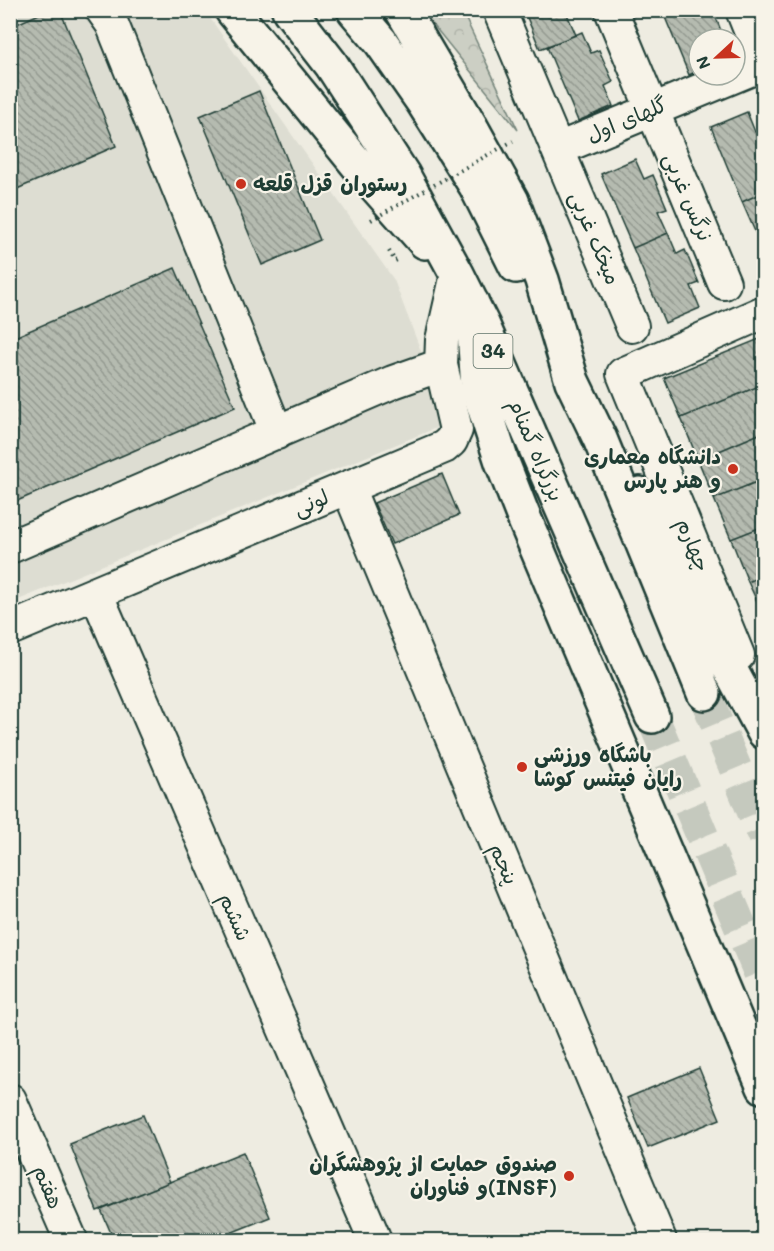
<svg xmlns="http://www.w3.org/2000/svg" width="774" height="1251" font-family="Mali,'Playpen Sans Arabic',sans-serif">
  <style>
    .built { fill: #ddddd2 }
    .park { fill: url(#park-crowns); stroke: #76867c; stroke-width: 1.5 }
    .building { fill: url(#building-back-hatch); stroke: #1f3d34; stroke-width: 1.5 }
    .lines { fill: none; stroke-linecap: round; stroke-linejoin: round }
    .highway-tunnel { stroke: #c5c9be; stroke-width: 33; stroke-dasharray: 33 16; stroke-linecap: butt }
    .minor-casing { stroke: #1f3d34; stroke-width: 36 }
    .highway-casing { stroke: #1f3d34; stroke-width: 38 }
    .path { stroke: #1f3d34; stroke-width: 4; stroke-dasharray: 1.5 4.5; stroke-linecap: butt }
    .minor { stroke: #f7f3e8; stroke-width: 32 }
    .highway { stroke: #f7f3e8; stroke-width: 33 }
    .path-bridge { stroke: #1f3d34; stroke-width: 4; stroke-dasharray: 1.5 4.5; stroke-linecap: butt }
    .poi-dot { fill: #c8321e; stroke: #f7f3e8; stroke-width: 2 }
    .labels { text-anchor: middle; stroke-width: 4.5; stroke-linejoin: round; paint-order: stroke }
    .shield { fill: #f7f3e8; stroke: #60746a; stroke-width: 1.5 }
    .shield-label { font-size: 20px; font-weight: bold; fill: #1f3d34 }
    .street-label { font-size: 21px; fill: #1f3d34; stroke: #f7f3e8 }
    .poi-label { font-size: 21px; font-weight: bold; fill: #1f3d34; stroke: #f7f3e8; text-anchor: start }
  </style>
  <defs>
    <pattern id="park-crowns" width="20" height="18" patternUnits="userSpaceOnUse" patternTransform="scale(1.5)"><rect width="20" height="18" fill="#cccfc4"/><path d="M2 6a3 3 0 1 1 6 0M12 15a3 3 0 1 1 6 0" fill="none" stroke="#afb3a9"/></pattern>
    <pattern id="building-back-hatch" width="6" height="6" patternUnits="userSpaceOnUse" patternTransform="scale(1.5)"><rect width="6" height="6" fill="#b5bbb0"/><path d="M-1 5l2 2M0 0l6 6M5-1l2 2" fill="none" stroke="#939990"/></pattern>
  </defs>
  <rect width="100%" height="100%" fill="#eeece1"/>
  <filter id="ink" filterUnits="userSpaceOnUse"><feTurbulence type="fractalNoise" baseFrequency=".0167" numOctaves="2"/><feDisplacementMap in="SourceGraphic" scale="12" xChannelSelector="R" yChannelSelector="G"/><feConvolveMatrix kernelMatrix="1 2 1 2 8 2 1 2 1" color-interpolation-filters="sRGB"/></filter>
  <g filter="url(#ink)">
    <path class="built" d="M 11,11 L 205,11 L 394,280 L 448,423 L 11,603 Z"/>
    <path class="park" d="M 422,11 L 462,11 L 518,130 Z"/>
    <path class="building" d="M 48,10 L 60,10 L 116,146 L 10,192 L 10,27 Z
      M 524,10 L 575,10 L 567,14 L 576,35 L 540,49 Z
      M 662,10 L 713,10 L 723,36 L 715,39 L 699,39 L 699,70 L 689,75 Z
      M 582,32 L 591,53 L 599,50 L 613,82 L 605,86 L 613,106 L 578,121 L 547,47 Z
      M 259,91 L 320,240 L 262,265 L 200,116 Z
      M 747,112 L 755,132 L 764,130 L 764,192 L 742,202 L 711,127 Z
      M 635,159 L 644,179 L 653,175 L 667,208 L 658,211 L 668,233 L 633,248 L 601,174 Z
      M 764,192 L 764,252 L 742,202 Z
      M 668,233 L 677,254 L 685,250 L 699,283 L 691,286 L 700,308 L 665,323 L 633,248 Z
      M 175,268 L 235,407 L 10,504 L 10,339 Z
      M 764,337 L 764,384 L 681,418 L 664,378 Z
      M 764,384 L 764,432 L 698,460 L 681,418 Z
      M 764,432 L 764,479 L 714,499 L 698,460 Z
      M 442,474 L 459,515 L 392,544 L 374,503 Z
      M 764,479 L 764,526 L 731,539 L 714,499 Z
      M 764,526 L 764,575 L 748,582 L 731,539 Z
      M 764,575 L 764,611 L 762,612 L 748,582 Z
      M 699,1068 L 720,1119 L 648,1148 L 627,1098 Z
      M 143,1115 L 170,1182 L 97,1211 L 70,1144 Z
      M 243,1152 L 270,1217 L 213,1240 L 114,1240 L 101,1210 Z"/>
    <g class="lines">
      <path class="highway-tunnel" d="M 704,693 L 764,837
        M 652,716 L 764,983"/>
      <defs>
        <path id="minor" d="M 102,10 L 112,24 L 277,433
          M 499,10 L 632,326
          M 611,10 L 724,283
          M 742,10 L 764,65
          M 558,149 L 764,64
          M 348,488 L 660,1240
          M 10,547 L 393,382 L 441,365
          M 96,593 L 375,1240
          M 10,629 L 444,447 L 451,441 L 456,430 L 441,365 L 442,340 L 457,274
          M 738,655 L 623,374 L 764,312
          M 10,1100 L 71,1240"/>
        <path id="highway" d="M 232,10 L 370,180 L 425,242
          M 289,10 L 331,64 L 403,175 L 457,274 L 483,326 L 652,716
          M 354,10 L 381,42 L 423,102 L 476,186 L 516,266
          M 402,10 L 471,127 L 512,201 L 542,280 L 572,381 L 600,439 L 704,693
          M 472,303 L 478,388 L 502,462 L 522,513 L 764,1087
          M 640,494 L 655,514 L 724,658 L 764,732"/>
      </defs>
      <use href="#minor" class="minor-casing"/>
      <use href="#highway" class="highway-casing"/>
      <path class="path" d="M 389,251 L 395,261 L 399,259"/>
      <use href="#minor" class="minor"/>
      <use href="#highway" class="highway"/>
      <path class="path-bridge" d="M 371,220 L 513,141"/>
    </g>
  </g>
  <g class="poi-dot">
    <circle cx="241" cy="184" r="6"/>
    <circle cx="733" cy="469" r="6"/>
    <circle cx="522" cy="767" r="6"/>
    <circle cx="569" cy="1176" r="6"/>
  </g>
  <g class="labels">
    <rect class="shield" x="473.5" y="334" width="39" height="34" rx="4.5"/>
    <g class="shield-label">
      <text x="493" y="358">34</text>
    </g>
    <g class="street-label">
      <text transform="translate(627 120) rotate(-23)" y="7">گلهای اول</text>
      <text transform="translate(688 197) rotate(67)" y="7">نرگس غربی</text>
      <text transform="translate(595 238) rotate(67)" y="7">میخک غربی</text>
      <text transform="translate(536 450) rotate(67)" y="7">بزرگراه گمنام</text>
      <text transform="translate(311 503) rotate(-23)" y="7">لونی</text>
      <text transform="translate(693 545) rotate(68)" y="7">چهارم</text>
      <text transform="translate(504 864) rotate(67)" y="7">پنجم</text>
      <text transform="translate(235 917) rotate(67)" y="7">ششم</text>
      <text transform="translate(48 1187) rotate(67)" y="7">هفتم</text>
    </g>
    <g class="poi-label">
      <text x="253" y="191">رستوران قزل قلعه</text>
      <text x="721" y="464" text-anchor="end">دانشگاه معماری<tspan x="721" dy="24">و هنر پارس</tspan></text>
      <text x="534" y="762">باشگاه ورزشی<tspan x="534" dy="24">رایان فیتنس کوشا</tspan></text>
      <text x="557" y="1171" text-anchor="end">صندوق حمایت از پژوهشگران<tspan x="557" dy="24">و فناوران(INSF)</tspan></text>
    </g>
  </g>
  <rect width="774" height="1251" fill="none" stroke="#f7f3e8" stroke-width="36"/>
  <rect x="18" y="18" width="738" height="1215" fill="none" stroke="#1f3d34" stroke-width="2" filter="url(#ink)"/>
  <g transform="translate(717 57) rotate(248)"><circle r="28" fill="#f7f3e8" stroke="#a1aaa0" stroke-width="1.5"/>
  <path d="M0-4.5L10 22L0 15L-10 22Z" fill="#c8321e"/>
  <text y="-9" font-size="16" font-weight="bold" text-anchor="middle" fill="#1f3d34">N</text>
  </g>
</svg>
